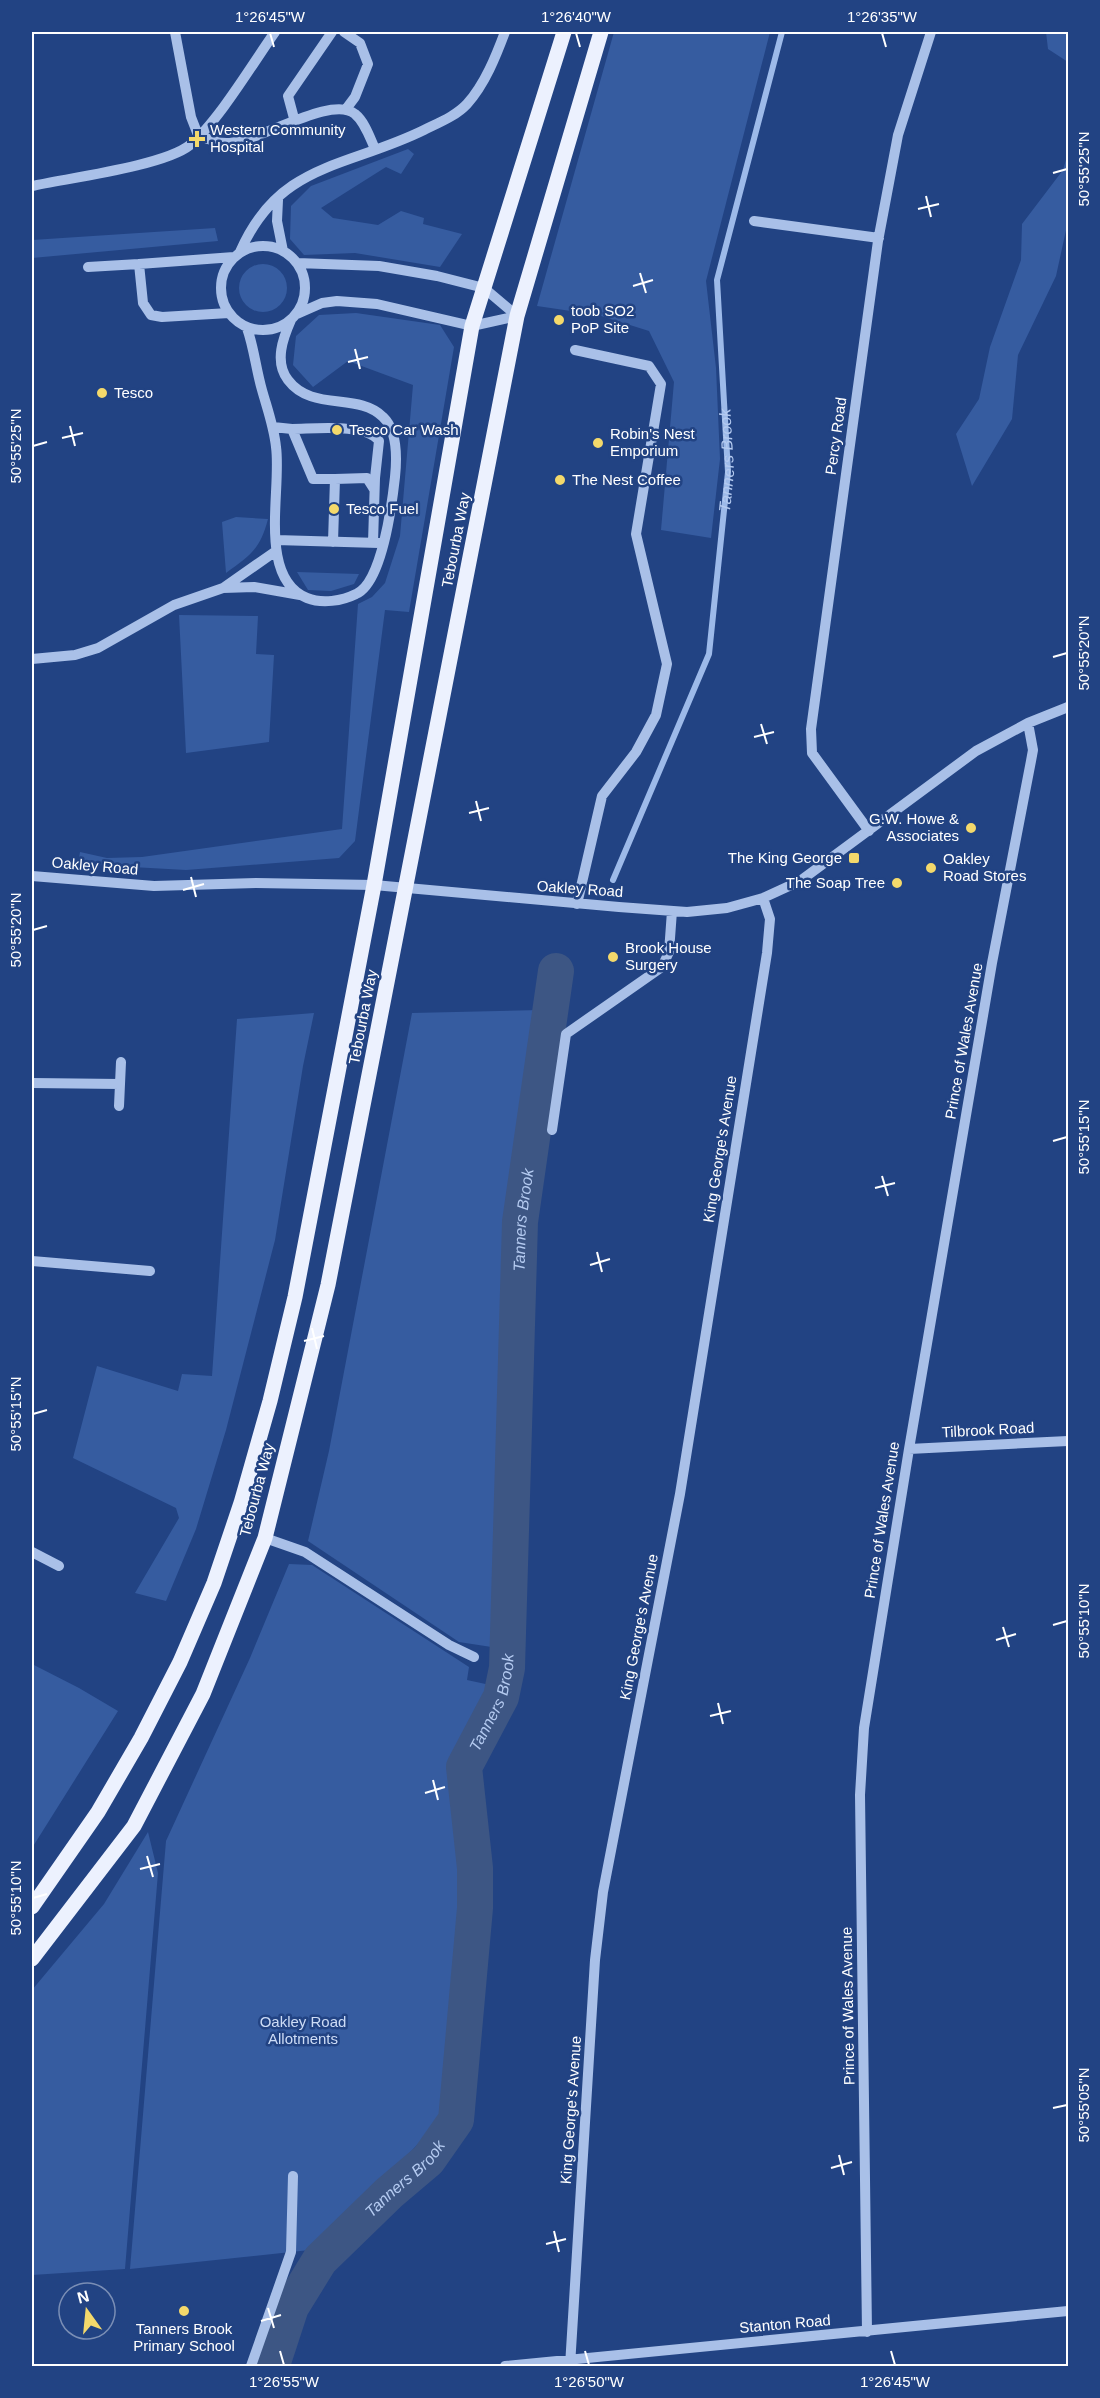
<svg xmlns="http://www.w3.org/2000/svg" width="1100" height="2398" font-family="Helvetica,sans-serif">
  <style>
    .green { fill: #365ca0 }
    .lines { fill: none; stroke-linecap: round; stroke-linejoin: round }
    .stream { stroke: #9dbae9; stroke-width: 6 }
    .river { stroke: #3d5684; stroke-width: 36 }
    .minor { stroke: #a9c0e8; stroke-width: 10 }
    .major { stroke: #ecf1fe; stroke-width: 15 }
    .ticks { fill: none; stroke: #fff; stroke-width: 2 }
    .poi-dot { fill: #f4d96b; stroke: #224383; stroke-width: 2 }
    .labels { text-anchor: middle; stroke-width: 5; stroke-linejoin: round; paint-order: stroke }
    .poi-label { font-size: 15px; fill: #fff; stroke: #224383; text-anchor: start }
    .street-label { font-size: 15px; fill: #fff; stroke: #224383 }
    .park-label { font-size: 15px; fill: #cddcf6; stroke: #224383 }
    .water-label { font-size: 16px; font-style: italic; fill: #b4caf0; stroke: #224383 }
    .neatline { fill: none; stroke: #fff; stroke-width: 2 }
    .ticks-label { font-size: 15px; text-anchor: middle; fill: #fff }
  </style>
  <rect width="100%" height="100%" fill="#224383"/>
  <path class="green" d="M 614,32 L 770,32 L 706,281 L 716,368 L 720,459 L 711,538 L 661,530 L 674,382 L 649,331 L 598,315 L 537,306 Z
    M 1046,32 L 1068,32 L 1068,62 L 1048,49 Z
    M 408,149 L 414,154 L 401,174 L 386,167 L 321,208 L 333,218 L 378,225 L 401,211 L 424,218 L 423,224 L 462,234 L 440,267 L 355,253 L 304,255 L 290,239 L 291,206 L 311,186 Z
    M 1068,153 L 1068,221 L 1056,276 L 1018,355 L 1012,419 L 972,486 L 956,434 L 979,399 L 990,347 L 1021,260 L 1022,224 L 1063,170 Z
    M 215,228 L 218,241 L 32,258 L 32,240 Z
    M239 288a24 24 0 1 1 48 0a24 24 0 1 1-48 0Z
    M 356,313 L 440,325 L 454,347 L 409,612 L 385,610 L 355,841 L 339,858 L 186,870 L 78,864 L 80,852 L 107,858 L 142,857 L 342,829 L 358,604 L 372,597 L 385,583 L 400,536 L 413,385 L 348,361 L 313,387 L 293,365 L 296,336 L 319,315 Z
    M 236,517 L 268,519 C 260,550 250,555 226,573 L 222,522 Z
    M 297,572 L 359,574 L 354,584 L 331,591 L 308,590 Z
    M 179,615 L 258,616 L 256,654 L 274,655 L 269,742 L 186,753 Z
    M 541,1010 L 514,1222 L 507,1505 L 502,1612 L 498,1648 L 459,1642 L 308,1541 L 329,1451 L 412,1013 Z
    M 314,1013 L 303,1066 L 275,1240 L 226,1430 L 196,1529 L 166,1601 L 135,1593 L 179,1518 L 176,1508 L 73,1458 L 97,1366 L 178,1391 L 182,1374 L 212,1376 L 237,1019 Z
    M 289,1564 L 312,1565 L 469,1667 L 467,1680 L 490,1685 L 458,1759 L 455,1774 L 467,1869 L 449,2111 L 319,2249 L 130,2269 L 166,1841 L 250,1658 Z
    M 32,1664 L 79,1688 L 118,1711 L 32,1848 Z
    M 148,1832 L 158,1873 L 125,2269 L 32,2275 L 32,1990 L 104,1904 Z"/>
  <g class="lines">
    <path class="stream" id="s1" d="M 613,880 L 709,654 L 728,472 L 717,280 L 782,32"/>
    <path class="river" id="s2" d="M 272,2365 L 291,2307 L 320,2260 L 389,2193 L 428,2160 L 456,2120 L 475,1908 L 475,1868 L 464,1767 L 501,1697 L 507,1668 L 520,1222 L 556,971"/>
    <path class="minor" d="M 175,32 L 191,117 L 198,135 C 208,139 218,144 229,143 C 259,142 332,94 355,114 C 365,122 370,138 375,149
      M 344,32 L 360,43 L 368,64 L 355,97 L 346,109
      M 295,122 L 288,96 L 332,32
      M 32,186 C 68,178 164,166 190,145 C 218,122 253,63 275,32
      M 278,200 L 277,221 L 283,251
      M 754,221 L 879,238
      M221 288a42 42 0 1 1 84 0a42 42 0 1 1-84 0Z
      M 240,252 C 279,162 347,168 424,130 C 438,123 456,116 467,104 C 485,84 496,56 505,32
      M 297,263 L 379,266 L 437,276 L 484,288 L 517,316
      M 88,267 L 139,264
      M 229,313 L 162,317 L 151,315 L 143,303 L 139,264 L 234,257
      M 297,314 L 322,303 L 337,301 L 377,304 L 472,326 L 517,316
      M 247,328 C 254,348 256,369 262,390 C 267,408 274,427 276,447 C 282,489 257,578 307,598 C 322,604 342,601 356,594 C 382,583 392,504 395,477 C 397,458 398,431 383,417 C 358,392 312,412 288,380 C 274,362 283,338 291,320
      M 575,350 L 649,366 L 661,384 L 636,534 L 667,664 L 656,715 L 636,752 L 602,796 L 577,904
      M 273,427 L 292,429 L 313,479 L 335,479 L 333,542
      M 292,429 C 314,429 366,423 379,441 L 375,478 L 373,543
      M 335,479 L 367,478 L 374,489
      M 276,540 L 379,543
      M 223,588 L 276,551
      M 32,659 L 75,655 L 98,648 L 174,605 L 223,588 L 254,587 L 300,595
      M 869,831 L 812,753 L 811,729 L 878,241 L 898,135 L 931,32
      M 32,876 L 154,886 L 256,883 L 374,885 L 619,907 L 687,912 L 727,908 L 763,898 L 800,881 L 976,751 L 1028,723 L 1068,707
      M 32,1083 L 120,1084
      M 119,1106 L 121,1062
      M 552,1130 L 566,1034 L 662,967 L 669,952 L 672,911
      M 32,1261 L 150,1271
      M 909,1449 L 1068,1441
      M 265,1538 L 305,1552 L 449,1645 L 474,1657
      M 32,1552 L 59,1566
      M 867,2332 L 860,1795 L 864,1728 L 909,1449 L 992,963 L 1031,761 L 1033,750 L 1028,723
      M 251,2366 L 291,2252 L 293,2176
      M 505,2366 L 1068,2311
      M 570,2366 L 595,1960 L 603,1892 L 680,1494 L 767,953 L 770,919 L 763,898"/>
    <path class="major" d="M 32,1907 L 98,1812 L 141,1738 L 180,1662 L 214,1583 L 241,1503 L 270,1401 L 295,1297 L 374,885 L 472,326 L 564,32
      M 32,1959 L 134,1826 L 203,1694 L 265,1538 L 328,1285 L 517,316 L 601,32"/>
  </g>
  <path class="ticks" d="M 270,33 L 274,47M 576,33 L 580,47M 882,33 L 886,47M 1053,173 L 1067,169M 926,196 L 931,217M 918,209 L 939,204M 640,273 L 646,293M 633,286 L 653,280M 355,349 L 360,369M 348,362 L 368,357M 70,426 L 75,446M 62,438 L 83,433M 33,446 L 47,442M 1053,657 L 1067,653M 761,724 L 767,744M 754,737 L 774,732M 476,801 L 481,821M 469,813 L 489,808M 191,877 L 196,897M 183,890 L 204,884M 33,930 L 47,926M 1053,1141 L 1067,1137M 882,1176 L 888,1196M 875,1188 L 895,1183M 597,1252 L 602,1272M 590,1265 L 610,1259M 312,1328 L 317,1349M 304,1341 L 324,1336M 33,1414 L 47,1410M 1053,1625 L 1067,1621M 1003,1627 L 1009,1647M 996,1640 L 1016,1634M 718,1703 L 723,1724M 710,1716 L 731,1711M 433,1780 L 438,1800M 425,1793 L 445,1787M 147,1856 L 153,1877M 140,1869 L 160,1864M 33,1898 L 47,1894M 1053,2108 L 1067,2105M 839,2155 L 844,2175M 831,2168 L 852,2162M 554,2231 L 559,2252M 546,2244 L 566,2239M 268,2308 L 274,2328M 261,2321 L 281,2315M 280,2351 L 284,2365M 585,2351 L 589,2365M 891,2351 L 895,2365"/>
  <g class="poi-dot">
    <path d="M194 130h6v6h6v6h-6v6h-6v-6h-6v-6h6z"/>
    <circle cx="559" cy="320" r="6"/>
    <circle cx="102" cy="393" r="6"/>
    <circle cx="337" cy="430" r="6"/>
    <circle cx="598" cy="443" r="6"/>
    <circle cx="560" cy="480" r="6"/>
    <circle cx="334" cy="509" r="6"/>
    <circle cx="971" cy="828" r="6"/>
    <rect x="848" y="852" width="12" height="12" rx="3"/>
    <circle cx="931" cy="868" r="6"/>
    <circle cx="897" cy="883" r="6"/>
    <circle cx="613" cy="957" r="6"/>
    <circle cx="184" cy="2311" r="6"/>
  </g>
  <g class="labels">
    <g class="poi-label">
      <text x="210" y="135">Western Community<tspan x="210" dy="17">Hospital</tspan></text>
      <text x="571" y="316">toob SO2<tspan x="571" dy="17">PoP Site</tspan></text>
      <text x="114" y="398">Tesco</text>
      <text x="349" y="435">Tesco Car Wash</text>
      <text x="610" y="439">Robin's Nest<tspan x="610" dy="17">Emporium</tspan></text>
      <text x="572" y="485">The Nest Coffee</text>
      <text x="346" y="514">Tesco Fuel</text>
      <text x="959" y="824" text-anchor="end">G.W. Howe &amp;<tspan x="959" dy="17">Associates</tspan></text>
      <text x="842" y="863" text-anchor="end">The King George</text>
      <text x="943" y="864">Oakley<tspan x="943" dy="17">Road Stores</tspan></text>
      <text x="885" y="888" text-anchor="end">The Soap Tree</text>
      <text x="625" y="953">Brook House<tspan x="625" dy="17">Surgery</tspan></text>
      <text x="184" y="2334" text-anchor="middle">Tanners Brook<tspan x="184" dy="17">Primary School</tspan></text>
    </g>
    <g class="street-label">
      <text transform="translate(836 436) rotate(-82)" y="5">Percy Road</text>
      <text transform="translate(456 540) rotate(-79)" y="5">Tebourba Way</text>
      <text transform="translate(95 866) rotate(5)" y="5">Oakley Road</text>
      <text transform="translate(580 889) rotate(4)" y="5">Oakley Road</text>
      <text transform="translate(363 1017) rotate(-79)" y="5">Tebourba Way</text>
      <text transform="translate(964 1041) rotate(-80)" y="5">Prince of Wales Avenue</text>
      <text transform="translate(720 1149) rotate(-81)" y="5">King George's Avenue</text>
      <text transform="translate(988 1430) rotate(-3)" y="5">Tilbrook Road</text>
      <text transform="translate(257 1490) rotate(-75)" y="5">Tebourba Way</text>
      <text transform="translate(882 1520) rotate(-81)" y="5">Prince of Wales Avenue</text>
      <text transform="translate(639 1627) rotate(-79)" y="5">King George's Avenue</text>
      <text transform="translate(848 2006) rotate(-91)" y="5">Prince of Wales Avenue</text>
      <text transform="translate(571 2110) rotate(-86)" y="5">King George's Avenue</text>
      <text transform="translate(785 2324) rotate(-5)" y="5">Stanton Road</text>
    </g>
    <g class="park-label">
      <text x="303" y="2027">Oakley Road<tspan x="303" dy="17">Allotments</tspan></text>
    </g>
    <g class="water-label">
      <text dy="6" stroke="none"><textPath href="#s1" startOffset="440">Tanners Brook</textPath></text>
      <text dy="6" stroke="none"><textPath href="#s2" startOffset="1224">Tanners Brook</textPath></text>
      <text dy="6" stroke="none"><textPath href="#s2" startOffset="738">Tanners Brook</textPath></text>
      <text dy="6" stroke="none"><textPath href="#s2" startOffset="234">Tanners Brook</textPath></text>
    </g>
  </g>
  <rect width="1100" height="2398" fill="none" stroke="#224383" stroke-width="66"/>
  <g transform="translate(87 2311) rotate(345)"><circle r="28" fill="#224383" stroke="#7a8eb5" stroke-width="1.5"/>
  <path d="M0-4.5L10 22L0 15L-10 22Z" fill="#f4d96b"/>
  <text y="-9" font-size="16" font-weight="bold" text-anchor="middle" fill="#ffffff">N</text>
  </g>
  <rect x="33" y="33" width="1034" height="2332" class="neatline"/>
  <g class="ticks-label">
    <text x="270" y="22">1°26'45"W</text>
    <text x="576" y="22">1°26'40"W</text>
    <text x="882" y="22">1°26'35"W</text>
    <text transform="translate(1084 169) rotate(-90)" y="5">50°55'25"N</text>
    <text transform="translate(16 446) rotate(-90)" y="5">50°55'25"N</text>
    <text transform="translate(1084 653) rotate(-90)" y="5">50°55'20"N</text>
    <text transform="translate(16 930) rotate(-90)" y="5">50°55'20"N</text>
    <text transform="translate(1084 1137) rotate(-90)" y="5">50°55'15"N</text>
    <text transform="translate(16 1414) rotate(-90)" y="5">50°55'15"N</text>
    <text transform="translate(1084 1621) rotate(-90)" y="5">50°55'10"N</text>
    <text transform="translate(16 1898) rotate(-90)" y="5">50°55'10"N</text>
    <text transform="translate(1084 2105) rotate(-90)" y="5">50°55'05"N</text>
    <text x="284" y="2387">1°26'55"W</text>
    <text x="589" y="2387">1°26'50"W</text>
    <text x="895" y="2387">1°26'45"W</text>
  </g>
</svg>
